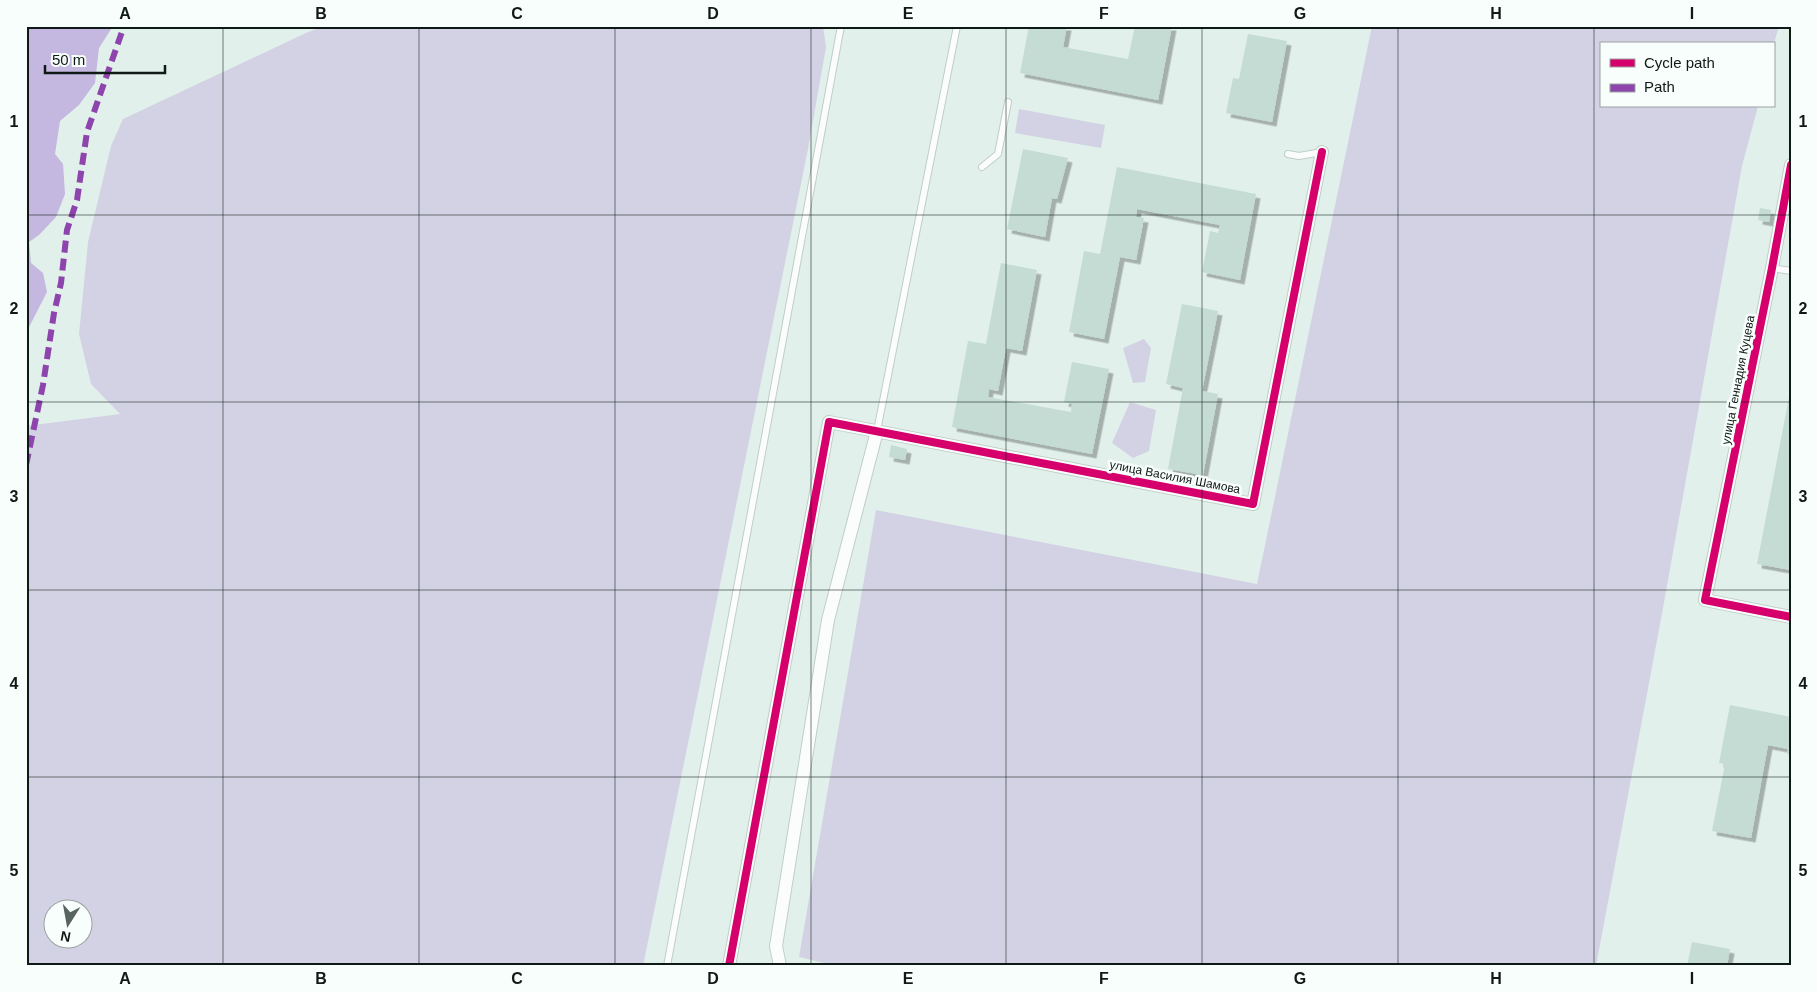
<svg xmlns="http://www.w3.org/2000/svg" width="1817" height="992" font-family="Arial,sans-serif">
  <style>
    .green { fill: #d3d2e4; fill-rule: evenodd }
    .water { fill: #c4b7e0 }
    .building { fill: #c4dcd4; filter: url(#shadow) }
    .lines { fill: none; stroke-linecap: round; stroke-linejoin: round }
    .lane-casing { stroke: #c1cdc9; stroke-width: 8 }
    .street-casing { stroke: #c1cdc9; stroke-width: 14 }
    .lane { stroke: #fafdfc; stroke-width: 6 }
    .street { stroke: #fafdfc; stroke-width: 12 }
    .quiet { stroke: #8e44ad; stroke-width: 6; stroke-dasharray: 12 6; stroke-linecap: butt }
    .cycleway-casing { stroke: #f8fefc; stroke-width: 11 }
    .cycleway { stroke: #d6006c; stroke-width: 8 }
    .grid { fill: none; stroke: #0f1915; stroke-width: 1; stroke-opacity: 0.55 }
    .labels { text-anchor: middle; stroke-width: 5; stroke-linejoin: round; paint-order: stroke }
    .street-label { font-size: 12px; fill: #0f1915; stroke: #f8fefc }
    .neatline { fill: none; stroke: #0f1915; stroke-width: 2 }
    .grid-label { font-size: 16px; text-anchor: middle; font-weight: bold; fill: #0f1915 }
  </style>
  <defs>
    <filter id="shadow"><feDropShadow dx="4.5" dy="4.5" stdDeviation="0" flood-color="#0004"/></filter>
  </defs>
  <rect width="100%" height="100%" fill="#e1f0eb"/>
  <path class="green" d="M 324,26 L 823,26 L 826,47 L 808,149 L 643,966 L 26,966 L 26,426 L 120,414 L 91,384 L 79,334 L 88,242 L 111,146 L 123,119 L 306,33 ZM 52,910 L 82,910 L 82,940 L 52,940 Z
    M 1372,26 L 1779,26 L 1773,47 L 1773,44 L 1601,44 L 1601,106 L 1758,106 L 1742,166 L 1663,608 L 1596,966 L 837,966 L 799,957 L 876,510 L 1257,584 Z
    M 1019,109 L 1105,125 L 1101,148 L 1015,133 Z
    M 1144,339 L 1151,348 L 1145,382 L 1133,383 L 1123,348 Z
    M 1130,402 L 1156,410 L 1149,451 L 1133,458 L 1112,443 Z"/>
  <path class="water" d="M 26,26 L 113,26 L 99,48 L 95,83 L 79,105 L 60,121 L 55,154 L 63,164 L 65,194 L 56,217 L 39,235 L 29,242 L 31,263 L 43,273 L 47,292 L 26,333 Z"/>
  <path class="building" d="M 1029,26 L 1067,26 L 1063,47 L 1128,59 L 1135,26 L 1172,26 L 1158,100 L 1020,73 Z
    M 1248,34 L 1287,41 L 1272,122 L 1226,113 L 1233,78 L 1239,79 Z
    M 1023,149 L 1068,158 L 1057,199 L 1052,198 L 1045,237 L 1007,229 Z
    M 1117,167 L 1256,194 L 1240,280 L 1202,272 L 1210,231 L 1218,233 L 1220,225 L 1137,209 L 1136,217 L 1144,218 L 1136,260 L 1120,257 L 1104,339 L 1069,332 L 1084,251 L 1100,254 Z
    M 1760,208 L 1771,210 L 1769,222 L 1758,220 Z
    M 1001,263 L 1037,270 L 1022,351 L 1006,348 L 998,391 L 989,389 L 988,397 L 1071,412 L 1072,404 L 1064,402 L 1072,362 L 1109,369 L 1092,454 L 952,427 L 968,341 L 986,344 Z
    M 1182,304 L 1218,311 L 1202,391 L 1218,394 L 1203,475 L 1168,469 L 1183,388 L 1166,384 Z
    M 1790,392 L 1791,392 L 1791,570 L 1757,564 Z
    M 891,445 L 907,449 L 905,460 L 889,457 Z
    M 1730,705 L 1791,717 L 1791,755 L 1787,754 L 1788,749 L 1768,745 L 1751,838 L 1712,831 L 1725,764 L 1719,763 Z
    M 1692,942 L 1730,949 L 1727,966 L 1687,966 Z"/>
  <g class="lines">
    <defs>
      <path id="lane" d="M 1288,154 L 1299,156 L 1322,152
        M 982,167 L 998,154 L 1008,102
        M 1772,268 L 1791,271
        M 877,431 L 957,26
        M 667,966 L 841,26"/>
      <path id="street" d="M 1791,165 L 1772,268 L 1705,600 L 1791,617
        M 729,966 L 829,422 L 1253,504 L 1322,152
        M 780,966 L 776,946 L 828,620 L 877,431"/>
    </defs>
    <use href="#lane" class="lane-casing"/>
    <use href="#street" class="street-casing"/>
    <use href="#lane" class="lane"/>
    <use href="#street" class="street"/>
    <path class="quiet" d="M 26,465 L 43,385 L 54,313 L 61,283 L 67,230 L 77,200 L 87,132 L 124,26"/>
    <defs>
      <path id="cycleway" d="M 1791,165 L 1772,268 L 1705,600 L 1791,617
        M 729,966 L 829,422 L 1253,504 L 1322,152"/>
    </defs>
    <use href="#cycleway" class="cycleway-casing"/>
    <use href="#cycleway" class="cycleway"/>
  </g>
  <path class="grid" d="M 223,26 L 223,966M 419,26 L 419,966M 615,26 L 615,966M 811,26 L 811,966M 1006,26 L 1006,966M 1202,26 L 1202,966M 1398,26 L 1398,966M 1594,26 L 1594,966M 26,215 L 1791,215M 26,402 L 1791,402M 26,590 L 1791,590M 26,777 L 1791,777"/>
  <g class="labels">
    <g class="street-label">
      <text transform="translate(1738 380) rotate(-79)" y="4">улица Геннадия Куцева</text>
      <text transform="translate(1175 477) rotate(11)" y="4">улица Василия Шамова</text>
    </g>
  </g>
  <rect width="1817" height="992" fill="none" stroke="#f8fefc" stroke-width="55"/>
  <rect x="1600" y="42" width="175" height="65" fill="#f8fefc" stroke="#9ba2a0"/>
  <rect x="1610" y="59" width="25" height="8" fill="#d6006c" stroke="#9ba2a0"/>
  <text x="1644" y="68" font-size="15" fill="#0f1915">Cycle path</text>
  <rect x="1610" y="84" width="25" height="8" fill="#8e44ad" stroke="#9ba2a0"/>
  <text x="1644" y="92" font-size="15" fill="#0f1915">Path</text>
  <g transform="translate(68 924) rotate(191)"><circle r="24" fill="#f8fefc" stroke="#9ba2a0"/>
  <path d="M0-4L9 19L0 12L-9 19Z" fill="#586460"/>
  <text y="-8" font-size="14" font-weight="bold" text-anchor="middle" fill="#0f1915">N</text>
  </g>
  <path d="M45 65v8h120v-8" fill="none" stroke="#0f1915" stroke-width="2.5"/>
  <text x="52" y="65" font-size="15" fill="#0f1915" stroke="#f8fefc" stroke-width="4" paint-order="stroke">50 m</text>
  <rect x="28" y="28" width="1762" height="936" class="neatline"/>
  <g class="grid-label">
    <text x="125" y="19">A</text>
    <text x="321" y="19">B</text>
    <text x="517" y="19">C</text>
    <text x="713" y="19">D</text>
    <text x="908" y="19">E</text>
    <text x="1104" y="19">F</text>
    <text x="1300" y="19">G</text>
    <text x="1496" y="19">H</text>
    <text x="1692" y="19">I</text>
    <text x="14" y="127">1</text>
    <text x="1803" y="127">1</text>
    <text x="14" y="314">2</text>
    <text x="1803" y="314">2</text>
    <text x="14" y="502">3</text>
    <text x="1803" y="502">3</text>
    <text x="14" y="689">4</text>
    <text x="1803" y="689">4</text>
    <text x="14" y="876">5</text>
    <text x="1803" y="876">5</text>
    <text x="125" y="984">A</text>
    <text x="321" y="984">B</text>
    <text x="517" y="984">C</text>
    <text x="713" y="984">D</text>
    <text x="908" y="984">E</text>
    <text x="1104" y="984">F</text>
    <text x="1300" y="984">G</text>
    <text x="1496" y="984">H</text>
    <text x="1692" y="984">I</text>
  </g>
</svg>
